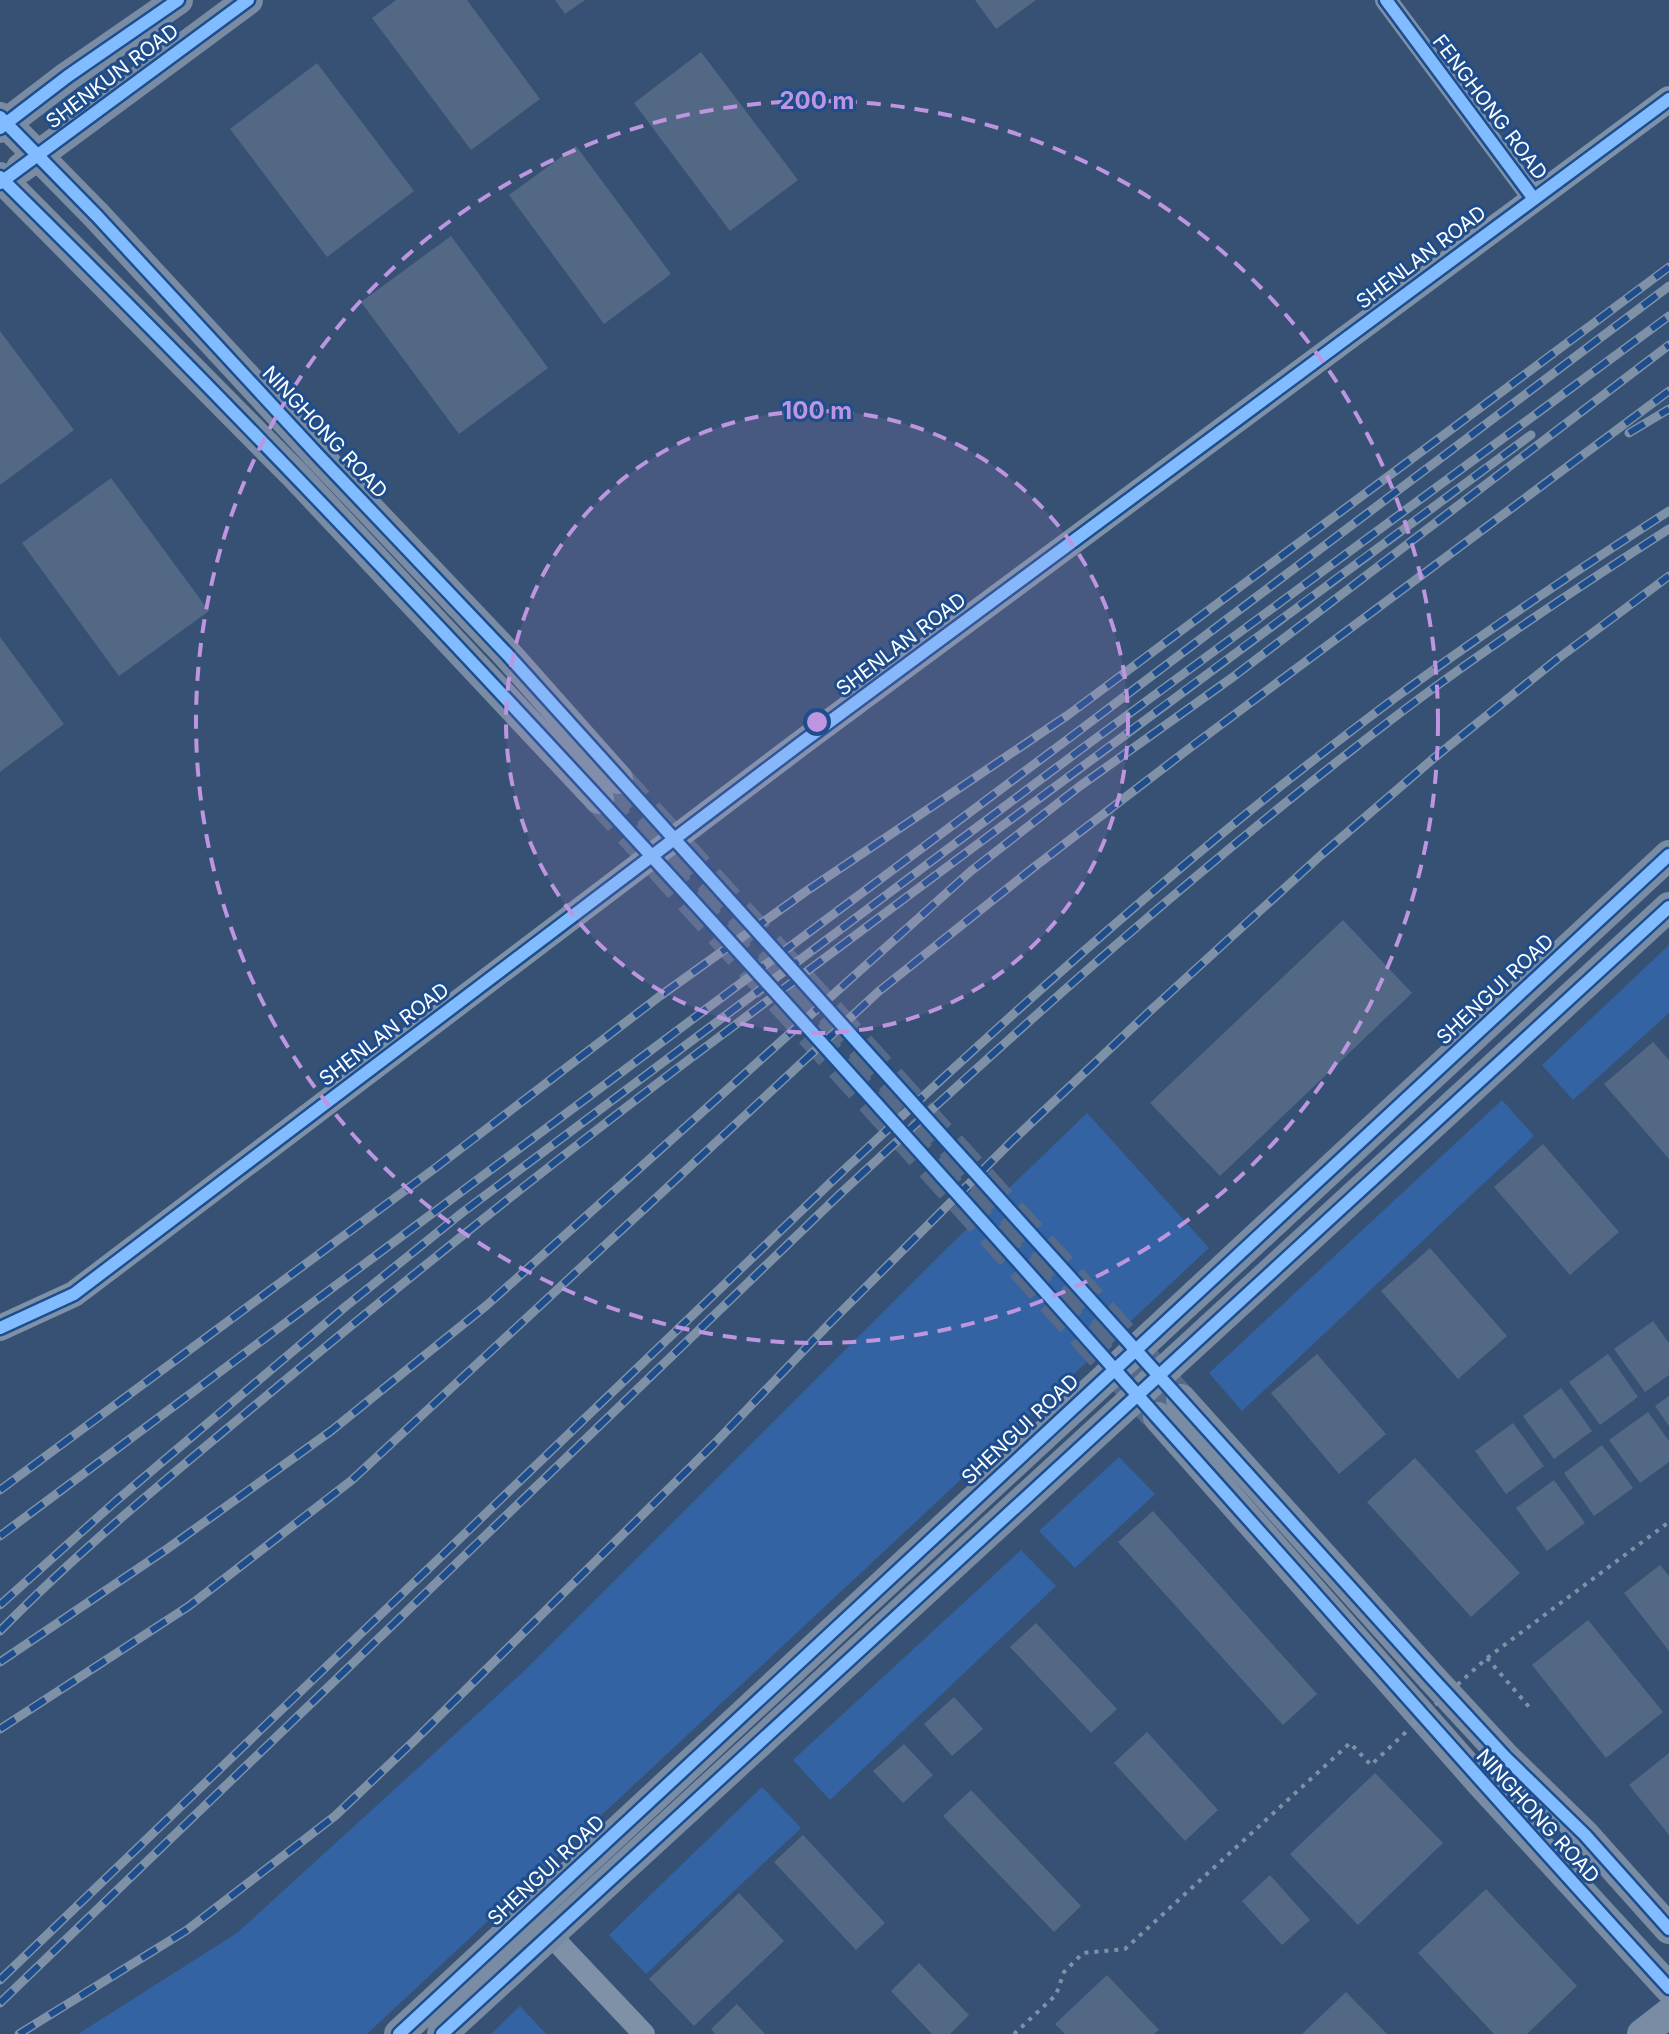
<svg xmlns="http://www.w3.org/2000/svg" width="1669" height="2034" font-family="Inter,sans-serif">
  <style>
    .green { fill: #3363a3 }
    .building { fill: #536884 }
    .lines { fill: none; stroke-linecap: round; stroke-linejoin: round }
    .secondary-tunnel { stroke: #556b89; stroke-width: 30; stroke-dasharray: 30 15; stroke-linecap: butt }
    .path { stroke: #7e91a7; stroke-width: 4; stroke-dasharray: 4 6; stroke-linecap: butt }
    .minor { stroke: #7e91a7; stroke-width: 22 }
    .tertiary { stroke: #7e91a7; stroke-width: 26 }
    .secondary { stroke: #7a8ca4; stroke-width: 30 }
    .rail-casing { stroke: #7f91a7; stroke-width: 9 }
    .rail { stroke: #1e4d8d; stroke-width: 6; stroke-dasharray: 18; stroke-linecap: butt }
    .path-bridge { stroke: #7e91a7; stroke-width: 4; stroke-dasharray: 4 6; stroke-linecap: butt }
    .cycleway-casing { stroke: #1e4d8d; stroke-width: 17 }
    .cycleway { stroke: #80bcff; stroke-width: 12 }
    .ring { fill: none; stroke: #bd96df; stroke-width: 4; stroke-dasharray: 14 10 }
    .labels { text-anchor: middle; stroke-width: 6; stroke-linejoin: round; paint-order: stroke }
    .street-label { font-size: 20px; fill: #fff; stroke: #1e4d8d }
    .centre { fill: #bd96df; stroke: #1e4d8d; stroke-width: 4 }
    .ring-label { font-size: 24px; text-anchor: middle; font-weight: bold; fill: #bd96df; stroke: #1e4d8d; stroke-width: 6; stroke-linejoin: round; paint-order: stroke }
  </style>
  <rect width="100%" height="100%" fill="#375174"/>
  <path class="green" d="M 1669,945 L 1669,1013 L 1573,1100 L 1542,1065 Z
    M 1502,1100 L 1534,1136 L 1242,1411 L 1209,1373 Z
    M 1087,1113 L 1209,1248 L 367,2034 L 78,2034 L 237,1933 L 521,1674 L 946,1249 Z
    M 1119,1457 L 1155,1494 L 1075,1568 L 1039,1531 Z
    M 1021,1550 L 1056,1586 L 830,1800 L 793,1760 Z
    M 762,1787 L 801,1828 L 646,1974 L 609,1935 Z
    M 520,2006 L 546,2034 L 491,2034 Z"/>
  <path class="building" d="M 396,0 L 467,0 L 540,99 L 471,150 L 372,18 Z
    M 555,0 L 585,0 L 565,14 Z
    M 975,0 L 1036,0 L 996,29 Z
    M 701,52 L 798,180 L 730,231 L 634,103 Z
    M 317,63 L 414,191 L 327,257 L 230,129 Z
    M 576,146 L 671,274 L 604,324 L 509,195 Z
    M 451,236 L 548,368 L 459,434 L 361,302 Z
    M 0,331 L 74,430 L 0,485 Z
    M 111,478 L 209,611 L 119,676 L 22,543 Z
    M 0,637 L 64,724 L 0,772 Z
    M 1343,920 L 1412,993 L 1220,1176 L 1150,1103 Z
    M 1653,1042 L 1669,1060 L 1669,1159 L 1604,1084 Z
    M 1543,1144 L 1619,1232 L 1570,1275 L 1494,1187 Z
    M 1430,1248 L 1507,1336 L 1458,1379 L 1381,1291 Z
    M 1653,1321 L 1669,1343 L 1669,1375 L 1645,1392 L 1614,1349 Z
    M 1317,1354 L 1386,1434 L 1339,1474 L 1271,1393 Z
    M 1608,1354 L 1638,1397 L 1600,1425 L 1569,1382 Z
    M 1561,1388 L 1592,1431 L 1554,1459 L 1523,1416 Z
    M 1669,1396 L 1669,1426 L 1655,1406 Z
    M 1648,1412 L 1669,1441 L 1669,1462 L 1640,1483 L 1609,1440 Z
    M 1513,1423 L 1544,1466 L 1506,1494 L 1475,1451 Z
    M 1602,1445 L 1633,1488 L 1594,1516 L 1564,1473 Z
    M 1415,1458 L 1520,1573 L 1471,1617 L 1367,1502 Z
    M 1554,1480 L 1585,1523 L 1547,1551 L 1516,1508 Z
    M 1153,1511 L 1317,1694 L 1283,1725 L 1118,1542 Z
    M 1660,1565 L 1669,1576 L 1669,1651 L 1624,1593 Z
    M 1588,1620 L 1663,1712 L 1606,1758 L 1532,1665 Z
    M 1036,1623 L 1117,1709 L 1091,1733 L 1010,1647 Z
    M 954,1697 L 983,1729 L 952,1756 L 924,1724 Z
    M 1147,1732 L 1218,1810 L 1185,1841 L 1114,1763 Z
    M 904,1744 L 933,1775 L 903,1803 L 873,1771 Z
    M 1669,1753 L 1669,1835 L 1629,1785 Z
    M 1375,1773 L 1443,1843 L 1358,1925 L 1290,1854 Z
    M 971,1790 L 1081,1906 L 1054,1932 L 943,1816 Z
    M 803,1835 L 885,1923 L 856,1950 L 774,1862 Z
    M 1270,1875 L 1310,1920 L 1282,1945 L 1242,1901 Z
    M 1486,1889 L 1577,1986 L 1527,2034 L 1494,2034 L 1418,1953 Z
    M 739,1893 L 784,1941 L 694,2026 L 649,1979 Z
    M 919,1963 L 969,2015 L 950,2034 L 932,2034 L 891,1991 Z
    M 1107,1975 L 1159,2030 L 1154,2034 L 1065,2034 L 1055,2024 Z
    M 1346,1992 L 1387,2034 L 1302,2034 Z
    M 737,2004 L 765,2034 L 715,2034 L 711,2029 Z"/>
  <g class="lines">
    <path class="secondary-tunnel" d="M 618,779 L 1181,1399
      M 599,799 L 1155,1415"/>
    <path class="path" d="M 1487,1658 L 1530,1708
      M 1014,2034 L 1056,1995 L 1064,1972 L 1083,1953 L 1125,1949 L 1350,1743 L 1371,1765 L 1406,1732"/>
    <path class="minor" d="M 1386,0 L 1534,199
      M 540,1924 L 644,2034"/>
    <path class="tertiary" d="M 0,1328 L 74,1294 L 801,743 L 1669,99"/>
    <path class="secondary" d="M 0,117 L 97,216 L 317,454 L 508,655 L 618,779
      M 0,128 L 68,76 L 178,0
      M 21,168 L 248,0
      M 0,177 L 296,476 L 599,799
      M 1181,1399 L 1431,1677 L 1505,1757 L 1585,1835 L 1669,1929
      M 1158,1417 L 1481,1783 L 1669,1988
      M 399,2034 L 1669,855
      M 442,2034 L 1669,907
      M 1642,2034 L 1669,2013"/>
    <defs>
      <path id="rail" d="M 1629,433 L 1669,409
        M 0,1490 L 434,1169 L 660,996 L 805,892 L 1068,715 L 1669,267
        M 0,1536 L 1072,736 L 1669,286
        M 0,1605 L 116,1501 L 345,1307 L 463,1212 L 1080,750 L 1669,316
        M 0,1631 C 82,1547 174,1473 264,1398 C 411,1275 561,1155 715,1040 C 986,837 1258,636 1531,435
        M 0,1662 L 167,1549 L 331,1431 L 487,1305 L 971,871 L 1080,786 L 1233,677 L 1669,345
        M 0,1729 L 189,1606 L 352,1480 L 878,992 L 1033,868 L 1195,744 L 1669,391
        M 0,1980 L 827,1186 C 1009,1015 1194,847 1395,698 C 1484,632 1576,571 1669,511
        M 0,2003 L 839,1195 C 1021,1026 1206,860 1404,710 C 1489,646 1579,587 1669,529
        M 19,2034 L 187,1930 L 335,1816 L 416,1739 L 714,1444 L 829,1324 L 1012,1141 L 1150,1011 L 1320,856 L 1434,758 L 1556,660 L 1669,576"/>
    </defs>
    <use href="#rail" class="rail-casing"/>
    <use href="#rail" class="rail"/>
    <path class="path-bridge" d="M 1413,1725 L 1487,1658 L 1669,1522"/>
    <defs>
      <path id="cycleway" d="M 1386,0 L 1534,199
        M 0,117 L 97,216 L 317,454 L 508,655 L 1431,1677 L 1505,1757 L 1585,1835 L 1669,1929
        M 0,128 L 68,76 L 178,0
        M 0,177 C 403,574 781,995 1157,1417 C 1328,1607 1496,1800 1669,1988
        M 0,183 L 248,0
        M 0,1328 L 74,1294 L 801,743 L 1669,99
        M 399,2034 L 1669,855
        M 442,2034 L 1669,907"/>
    </defs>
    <use href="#cycleway" class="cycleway-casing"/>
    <use href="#cycleway" class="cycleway"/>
  </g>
  <circle cx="817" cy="722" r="311" fill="#bd96df" fill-opacity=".12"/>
  <g class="ring">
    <circle cx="817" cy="722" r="311"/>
    <circle cx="817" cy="722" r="621"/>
  </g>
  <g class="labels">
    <g class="street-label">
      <text transform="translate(112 76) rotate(-37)" y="7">SHENKUN ROAD</text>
      <text transform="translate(1490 107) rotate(53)" y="7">FENGHONG ROAD</text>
      <text transform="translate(1421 257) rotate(-37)" y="7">SHENLAN ROAD</text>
      <text transform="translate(325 432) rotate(47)" y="7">NINGHONG ROAD</text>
      <text transform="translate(901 644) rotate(-37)" y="7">SHENLAN ROAD</text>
      <text transform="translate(1495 989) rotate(-43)" y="7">SHENGUI ROAD</text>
      <text transform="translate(384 1034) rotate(-37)" y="7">SHENLAN ROAD</text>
      <text transform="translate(1020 1429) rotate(-43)" y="7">SHENGUI ROAD</text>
      <text transform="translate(1538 1816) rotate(48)" y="7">NINGHONG ROAD</text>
      <text transform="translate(546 1870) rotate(-43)" y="7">SHENGUI ROAD</text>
    </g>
  </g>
  <circle cx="817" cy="722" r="12" class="centre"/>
  <g class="ring-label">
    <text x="817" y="109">200 m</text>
    <text x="817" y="419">100 m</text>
  </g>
</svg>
